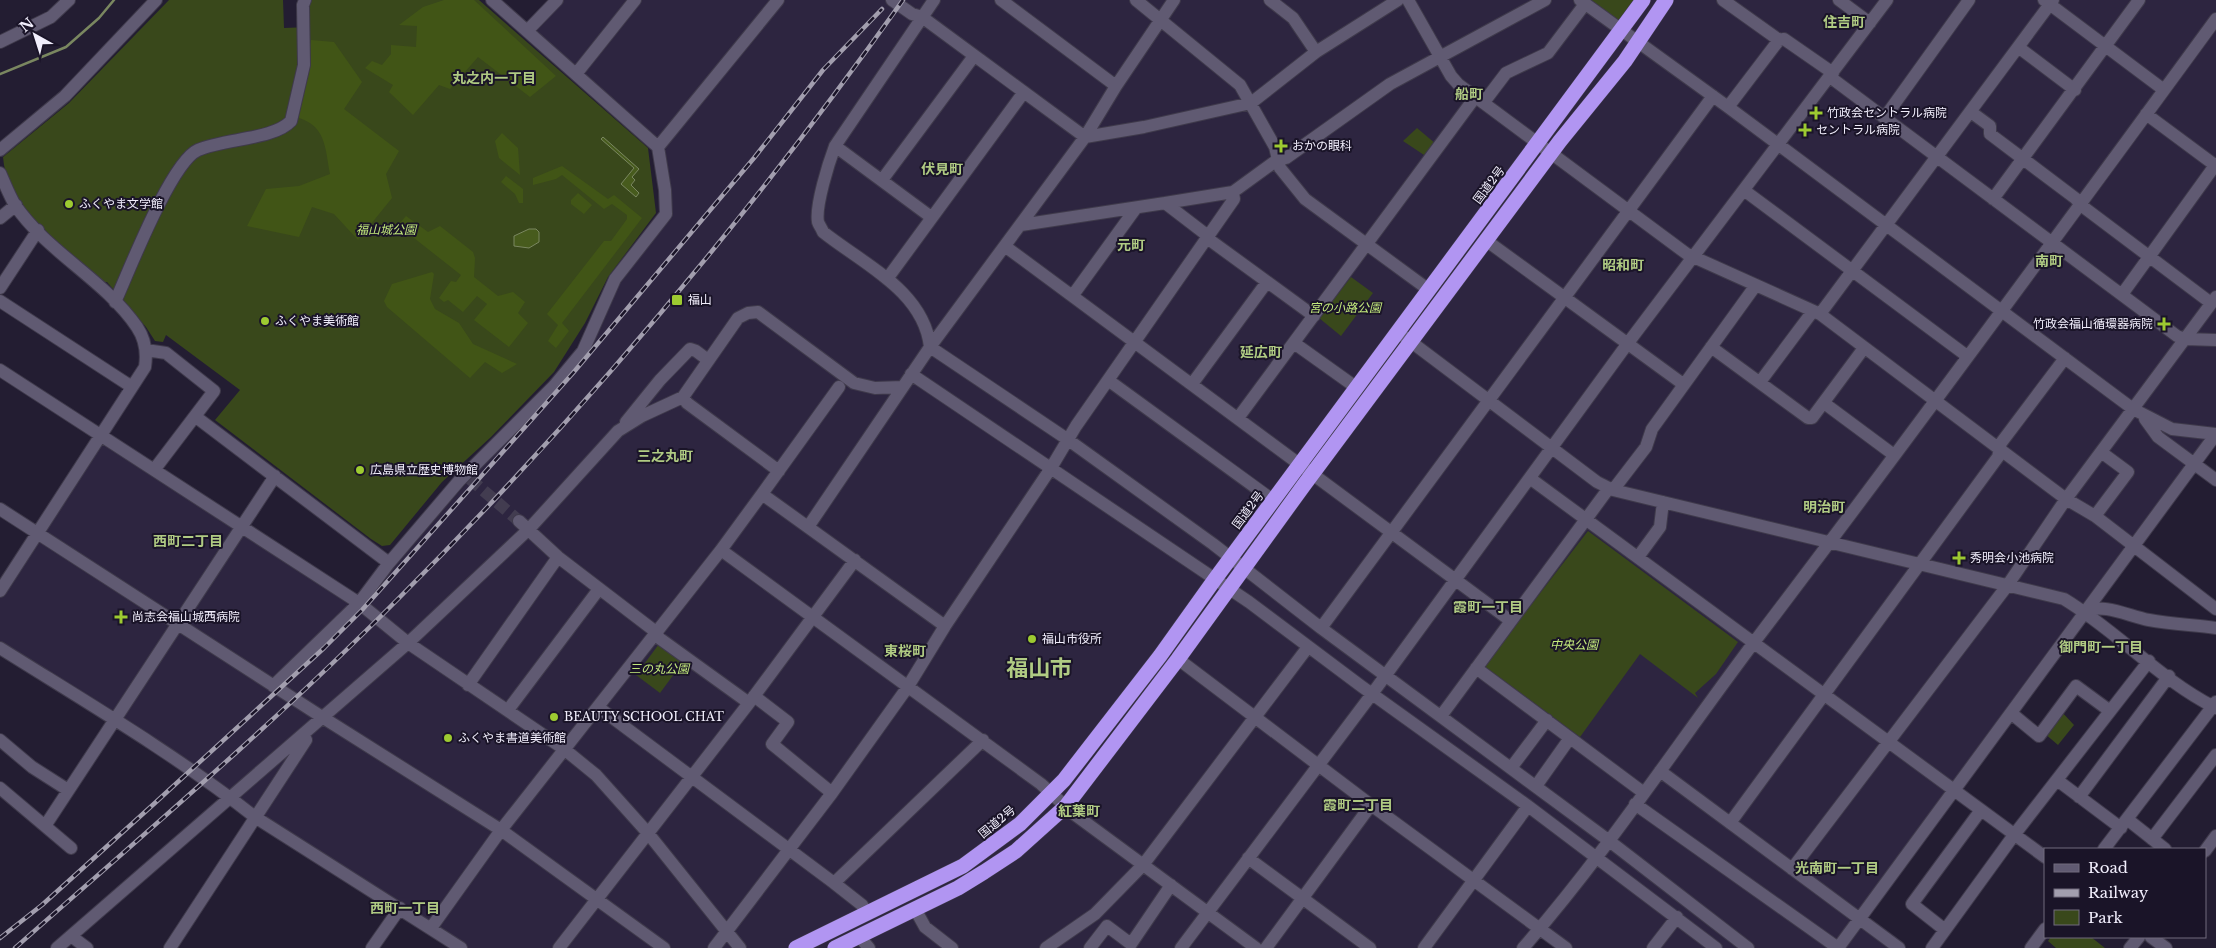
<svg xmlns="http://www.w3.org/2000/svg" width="2216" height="948" font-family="'Libre Baskerville','Noto Sans JP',serif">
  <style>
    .built { fill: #2d2540 }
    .green { fill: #39481b }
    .forest { fill: #415516 }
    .water { fill: #475b1d; stroke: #7a8760 }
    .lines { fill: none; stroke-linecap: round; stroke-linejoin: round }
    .stream { stroke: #7a8760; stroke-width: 2.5 }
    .minor-tunnel { stroke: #423c50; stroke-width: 12; stroke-dasharray: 12 6; stroke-linecap: butt }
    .minor-casing { stroke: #3f3a4b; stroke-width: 14 }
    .highway-casing { stroke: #3f3a4b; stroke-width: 16 }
    .minor { stroke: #605a72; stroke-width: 12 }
    .highway { stroke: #b195f2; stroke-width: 15 }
    .rail-casing { stroke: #a29eae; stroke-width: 4.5 }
    .rail { stroke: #1a1428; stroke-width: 2.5; stroke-dasharray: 8; stroke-linecap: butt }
    .poi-dot { fill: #9dca31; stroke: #1a1428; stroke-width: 2 }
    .labels { text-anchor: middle; stroke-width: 4; stroke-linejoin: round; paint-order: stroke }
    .poi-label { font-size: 12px; fill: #f1eefc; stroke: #1a1428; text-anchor: start }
    .street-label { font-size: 12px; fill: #f1eefc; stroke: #1a1428 }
    .park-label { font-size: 12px; font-style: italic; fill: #c3ea7c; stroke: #1a1428 }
    .neighbourhood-label { font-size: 14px; font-weight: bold; fill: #b0cb83; stroke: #1a1428 }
    .town-label { font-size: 22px; font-weight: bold; fill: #b0cb83; stroke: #1a1428 }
  </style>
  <rect width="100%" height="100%" fill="#231d32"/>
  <path class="built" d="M 557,0 L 2216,0 L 2216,433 L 1855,918 L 1895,948 L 1564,948 L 1537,928 L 1521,948 L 458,948 L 0,651 L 0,594 L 101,437 L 359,604 L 574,363 L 612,284 L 665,215 L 660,145 L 528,30 Z"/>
  <path class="green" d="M 169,0 L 283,0 L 284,28 L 309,27 L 307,16 L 309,0 L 479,0 L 648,148 L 656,213 L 608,277 L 585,323 L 554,372 L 491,437 L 442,482 L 390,545 L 382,546 L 371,539 L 215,420 L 240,390 L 166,335 L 163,342 L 155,341 L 146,327 L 107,282 L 103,282 C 66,250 7,211 3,157 L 69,103 Z
    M 1591,0 L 1635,0 L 1619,22 Z
    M 1417,128 L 1436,144 L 1427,157 L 1403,141 Z
    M 1351,277 L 1373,293 L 1341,336 L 1319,318 Z
    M 1588,531 L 1738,642 L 1716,674 L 1695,693 L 1698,698 L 1640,654 L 1580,737 L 1484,666 Z
    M 659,644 L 683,662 L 660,693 L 636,675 Z
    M 2061,711 L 2074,725 L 2058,745 L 2044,733 Z
    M 2051,937 L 2091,937 L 2105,948 L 2056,948 L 2048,941 Z"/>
  <path class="forest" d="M 444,0 L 474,0 L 556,76 L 530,97 L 478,57 L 450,89 L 439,85 L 413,115 L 389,92 L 393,85 L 365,68 L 372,61 L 382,65 L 391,54 L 391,45 L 416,47 L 417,26 L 399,25 L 423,7 Z
    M 311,40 L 334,42 L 362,82 L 344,109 L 399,151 L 386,174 L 392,198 L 358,240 L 334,214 L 312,207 L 299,237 L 247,226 L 266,189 L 299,186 L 330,174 C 325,147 326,125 296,117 Z
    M 502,133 L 518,148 L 520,175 L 499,158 L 495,141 Z
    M 562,166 L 608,199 L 614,195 L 642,218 L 562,323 L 569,331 L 556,348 L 548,341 L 558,325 L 547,314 L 604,241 L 611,241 L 627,219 L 627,215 L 612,204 L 604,209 L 562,175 L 556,179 L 533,185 L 533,178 Z
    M 506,176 L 523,189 L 523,203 L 519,203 L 515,194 L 501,182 Z
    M 578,193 L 592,205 L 584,214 L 571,204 L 571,200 Z
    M 406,216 L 428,232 L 440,226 L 473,252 L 475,258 L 474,277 L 498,296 L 513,292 L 525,302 L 518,313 L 528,323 L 509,347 L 474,320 L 487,304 L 477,296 L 463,312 L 448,300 L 444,302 L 439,298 L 451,281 L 456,282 L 461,275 L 400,227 L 399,224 Z
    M 432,272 L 434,274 L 430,299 L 435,309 L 459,323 L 473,344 L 517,364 L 502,373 L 485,362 L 470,378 L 387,307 L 384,301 L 392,284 Z"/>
  <path class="water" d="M 603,137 L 639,169 L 632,177 L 635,180 L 631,185 L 639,193 L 636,197 L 621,184 L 634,168 L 601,139 Z
    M 529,229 L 536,229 L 539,232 L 539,242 L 529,248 L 514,246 L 514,236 Z"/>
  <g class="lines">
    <path class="stream" d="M 0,74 L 66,47 L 99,18 L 114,0"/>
    <path class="minor-tunnel" d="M 470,479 L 519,521"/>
    <defs>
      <path id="minor" d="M 492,0 L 658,147
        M 892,0 L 912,14 L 922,17 L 1085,137 L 1144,127 L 1251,103 L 1316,52 L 1398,0
        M 934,0 L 835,146 C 829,162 815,206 818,222 C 819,225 822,229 823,232 C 863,264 924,291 930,347 L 1067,439 L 1213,544 L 1321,628 L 1608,840 L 1748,948
        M 1001,0 L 1116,86
        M 1136,0 L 1240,85 L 1275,147 L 1280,168 L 1305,199 L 1429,290
        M 1270,0 L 1293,18 L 1316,52
        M 1408,0 L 1451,76 L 1458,84 L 1687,254 L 1820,314 L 2066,499 L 2095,516 L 2216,609
        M 1580,0 L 1728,107 L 2133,409 L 2172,429 L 2216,434
        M 1723,0 L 1779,40
        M 1839,0 L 1870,23
        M 2044,0 L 2164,90
        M 528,30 L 557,0
        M 0,42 L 51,17 L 69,0
        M 2018,47 L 2075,90
        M 576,74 L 635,0
        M 1830,77 L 2177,336 L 2185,339 L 2216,340
        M 1484,102 L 1506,73 L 1548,53 L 1585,4
        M 1728,107 L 1779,40 L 1784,39 L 1833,73
        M 1971,112 L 1990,126 L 1990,134 L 2075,198 L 2086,209 L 2211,303
        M 2146,114 L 2216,166
        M 1885,117 L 1969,0
        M 835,146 L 931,217
        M 0,150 L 65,96 L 156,0
        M 0,173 C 5,184 9,195 15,205 C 47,252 105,280 137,327 C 145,339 147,354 145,367 L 0,591
        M 882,180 L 974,56
        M 1745,191 L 1967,356
        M 1993,199 L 2139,0
        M 1165,203 L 1233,192 L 1277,160 L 1286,158 L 1390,84 L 1545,0
        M 0,218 L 16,205
        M 1021,225 L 1165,203 L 1208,236
        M 1207,238 L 1314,316
        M 1487,241 L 1683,384
        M 1006,247 L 1511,621
        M 887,279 L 1024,92
        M 0,288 L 38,230
        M 2123,293 L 2216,164
        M 1073,295 L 1136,208
        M 0,301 L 132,387
        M 115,302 C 129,271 171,162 198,150 C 225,138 273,140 291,121 L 304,65 L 303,5 L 305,0
        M 1820,314 L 2053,0
        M 1398,332 L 1597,482 L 1613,490 L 2064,599 C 2117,631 2160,680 2216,708
        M 1294,343 L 1357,388
        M 1711,347 L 1808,418 L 1812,418 L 1864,348
        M 146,350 L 166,353 L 214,391 L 154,470
        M 0,370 L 359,603 L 408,643 L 564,749 L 596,775 L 647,832 L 740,948
        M 911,374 L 1249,602 L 1361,686 L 1528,806 L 1716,948
        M 1108,380 L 1274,501
        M 1760,382 L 1813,311
        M 1192,384 L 1267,282
        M 683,397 L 687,403 L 779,471
        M 1824,403 L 1894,455
        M 196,417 L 389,563
        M 1238,418 L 1476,96
        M 2145,419 L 2158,437 L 2216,480
        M 626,422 L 660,380 L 690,349 L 696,351 L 708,360
        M 1531,479 L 2045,857
        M 1613,490 L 1646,447 L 1652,429 L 1756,285
        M 762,494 L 839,387
        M 0,509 L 322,717 L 501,830 L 664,948
        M 2095,516 L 2128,472 L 2101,452
        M 519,521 L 558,557 L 656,632 L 659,638 L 749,703
        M 808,527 L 930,347 L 1085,137 L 1116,86 L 1174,0
        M 721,550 L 1041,784 L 1074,814 L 1256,948
        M 1638,557 L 1660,527 L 1663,502
        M 2084,611 C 2105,603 2128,616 2149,620 C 2171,624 2194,625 2216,628
        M 1321,628 L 1713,96
        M 0,648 C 86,702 175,754 255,817 L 461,948
        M 1178,659 L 1371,805 L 1566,948
        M 1476,668 L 1644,793
        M 468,685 L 558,557
        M 273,686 L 359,603 L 389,563 L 459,481 L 554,386 L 583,351 L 615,279 L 666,214 L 665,190 L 658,147 L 778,0
        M 754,696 L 788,722 L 772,744 L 832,793
        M 598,707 L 834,883 L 862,905 L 867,914
        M 508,710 L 599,589
        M 2011,713 L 2039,736 L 2076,686 L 2110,711
        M 1441,716 L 1609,488
        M 0,740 L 32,767 L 68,790
        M 1511,768 L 1547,720
        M 1660,771 L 1899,948
        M 2057,780 L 2121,828
        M 1536,786 L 1570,738
        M 0,788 L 71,848
        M 2079,797 L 2169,676
        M 1635,804 L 1838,948
        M 2127,819 L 2165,849
        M 1730,823 L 1998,457 L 2001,443 L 2065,358
        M 45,826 L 275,476
        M 2152,839 L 2216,755
        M 2104,849 L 2216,702
        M 2205,851 L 2216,836
        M 1248,858 L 1370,948
        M 1792,869 L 2007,586 L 2066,499 L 2216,297
        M 834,883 L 983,740
        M 915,909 L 925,927 L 952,948
        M 431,928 L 501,830 L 721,550 L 762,494 L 945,626
        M 1945,930 L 1912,904 L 1981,810
        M 71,936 L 87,948
        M 859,936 L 869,948
        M 2151,937 L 2166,948
        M 57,948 L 408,643 L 529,529 L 618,431 L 642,416 L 683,397 L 738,318 L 748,313 L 758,312 L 854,383 L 875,388 L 903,387
        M 170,948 L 306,740 L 303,734
        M 372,948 L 400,908
        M 559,948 L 749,703 L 855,560
        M 714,948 L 832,793 L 907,688 L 945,626 L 1051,468 L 1076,426 L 1234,199 L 1233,192
        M 1046,948 L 1095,914 L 1143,865 L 1308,647
        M 1090,948 L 1107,926 L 1131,944 L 1171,885
        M 1181,948 L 1372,694 L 1628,343 L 1887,0
        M 1266,948 L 1371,805
        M 1424,948 L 1528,806
        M 1523,948 C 1607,852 1678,743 1755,641 C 1911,436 2064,227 2216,19
        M 1653,948 L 1677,917
        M 1838,948 L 2216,434
        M 1932,948 L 2014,835 L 2149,661
        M 2031,948 L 2045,929
        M 2130,948 L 2139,937"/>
      <path id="highway" d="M 796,948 L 963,866 L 1020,824 L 1064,780 L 1160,656 L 1215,579 L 1643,0
        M 835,948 L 958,888 L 984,872 L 1016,851 L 1066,806 L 1178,659 L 1304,485 L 1560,141 L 1625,61 L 1666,0"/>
    </defs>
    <use href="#minor" class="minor-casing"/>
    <use href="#highway" class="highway-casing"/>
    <use href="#minor" class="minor"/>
    <use href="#highway" class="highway"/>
    <defs>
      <path id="rail" d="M 0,938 L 42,905 L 156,802 L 324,648 L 362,610 L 573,373 L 754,158 L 823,70 L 882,9
        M 15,948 C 144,834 276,722 397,600 C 583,414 751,214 903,0"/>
    </defs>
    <use href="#rail" class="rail-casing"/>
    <use href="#rail" class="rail"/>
  </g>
  <g class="poi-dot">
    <path d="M1813.5 105.5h5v5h5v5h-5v5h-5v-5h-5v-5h5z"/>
    <path d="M1802.5 122.5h5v5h5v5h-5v5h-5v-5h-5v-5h5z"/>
    <path d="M1278.5 138.5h5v5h5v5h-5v5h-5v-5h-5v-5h5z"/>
    <circle cx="69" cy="204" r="5"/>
    <rect x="671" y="294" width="12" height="12" rx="2.5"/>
    <circle cx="265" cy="321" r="5"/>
    <path d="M2161.5 316.5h5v5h5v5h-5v5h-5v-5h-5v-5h5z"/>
    <circle cx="360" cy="470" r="5"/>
    <path d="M1956.5 550.5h5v5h5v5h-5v5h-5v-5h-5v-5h5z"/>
    <path d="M118.5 609.5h5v5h5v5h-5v5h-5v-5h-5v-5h5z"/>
    <circle cx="1032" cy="639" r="5"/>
    <circle cx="554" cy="717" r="5"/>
    <circle cx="448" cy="738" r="5"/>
  </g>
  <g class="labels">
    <g class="poi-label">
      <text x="1827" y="117">竹政会セントラル病院</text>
      <text x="1816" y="134">セントラル病院</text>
      <text x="1292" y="150">おかの眼科</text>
      <text x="79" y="208">ふくやま文学館</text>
      <text x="688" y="304">福山</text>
      <text x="275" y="325">ふくやま美術館</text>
      <text x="2153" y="328" text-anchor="end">竹政会福山循環器病院</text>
      <text x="370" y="474">広島県立歴史博物館</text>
      <text x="1970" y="562">秀明会小池病院</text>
      <text x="132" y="621">尚志会福山城西病院</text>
      <text x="1042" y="643">福山市役所</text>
      <text x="564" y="721">BEAUTY SCHOOL CHAT</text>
      <text x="458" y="742">ふくやま書道美術館</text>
    </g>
    <g class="street-label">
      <text transform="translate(1489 185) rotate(-53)" y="4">国道2号</text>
      <text transform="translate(1248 510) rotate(-53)" y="4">国道2号</text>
      <text transform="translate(997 822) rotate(-39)" y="4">国道2号</text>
    </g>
    <g class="park-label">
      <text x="386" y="234">福山城公園</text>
      <text x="1345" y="312">宮の小路公園</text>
      <text x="1574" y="649">中央公園</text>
      <text x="659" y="673">三の丸公園</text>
    </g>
    <g class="neighbourhood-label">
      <text x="1844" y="27">住吉町</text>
      <text x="494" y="83">丸之内一丁目</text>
      <text x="1469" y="99">船町</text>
      <text x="942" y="174">伏見町</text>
      <text x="1131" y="250">元町</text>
      <text x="2049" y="266">南町</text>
      <text x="1623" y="270">昭和町</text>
      <text x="1261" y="357">延広町</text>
      <text x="665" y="461">三之丸町</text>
      <text x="1824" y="512">明治町</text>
      <text x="188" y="546">西町二丁目</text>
      <text x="1488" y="612">霞町一丁目</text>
      <text x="2101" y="652">御門町一丁目</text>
      <text x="905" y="656">東桜町</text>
      <text x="1358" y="810">霞町二丁目</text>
      <text x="1079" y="816">紅葉町</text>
      <text x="1837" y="873">光南町一丁目</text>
      <text x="405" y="913">西町一丁目</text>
    </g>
    <g class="town-label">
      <text x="1039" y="676">福山市</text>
    </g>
  </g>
  <rect x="2044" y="848" width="162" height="90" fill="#1a1428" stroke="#706b7d"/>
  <rect x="2054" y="864" width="25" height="8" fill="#605a72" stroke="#706b7d"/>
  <text x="2088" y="873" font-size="15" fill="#f1eefc">Road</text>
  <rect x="2054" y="889" width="25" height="8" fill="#a29eae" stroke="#706b7d"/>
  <text x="2088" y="898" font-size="15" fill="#f1eefc">Railway</text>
  <rect x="2054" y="910" width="25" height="15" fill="#39481b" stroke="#706b7d"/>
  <text x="2088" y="923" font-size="15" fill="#f1eefc">Park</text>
  <g transform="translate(35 35) rotate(321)" stroke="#1a1428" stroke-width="4" paint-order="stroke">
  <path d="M0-4L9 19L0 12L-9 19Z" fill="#f1eefc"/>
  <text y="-8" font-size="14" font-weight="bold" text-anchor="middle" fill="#f1eefc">N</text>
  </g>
</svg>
